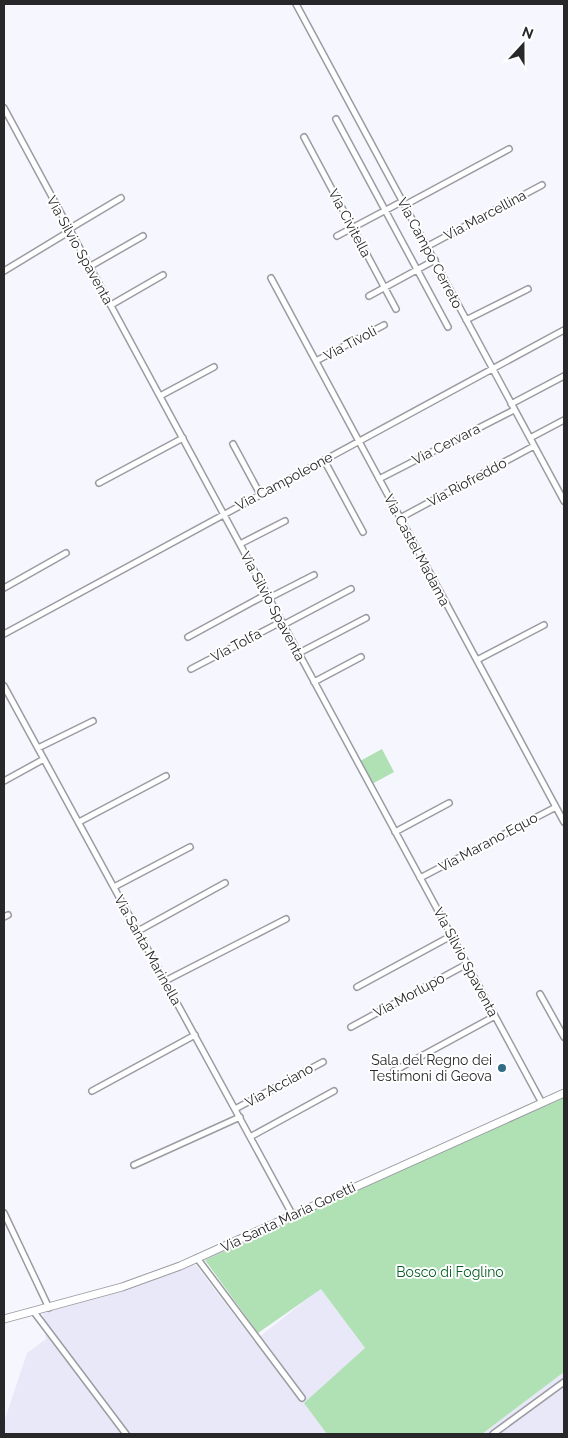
<svg xmlns="http://www.w3.org/2000/svg" width="568" height="1438" font-family="Raleway,sans-serif">
  <style>
    .built { fill: #e9e8f8 }
    .green { fill: #afe1b5 }
    .lines { fill: none; stroke-linecap: round; stroke-linejoin: round }
    .minor-casing { stroke: #9b9ba2; stroke-width: 8 }
    .secondary-casing { stroke: #9b9ba2; stroke-width: 9 }
    .minor { stroke: #fff; stroke-width: 5 }
    .secondary { stroke: #fff; stroke-width: 7 }
    .poi-dot { fill: #326b84; stroke: #fff; stroke-width: 2 }
    .labels { text-anchor: middle; stroke-width: 4; stroke-linejoin: round; paint-order: stroke }
    .street-label { font-size: 14px; fill: #28272a; stroke: #fff }
    .poi-label { font-size: 14px; fill: #28272a; stroke: #fff; text-anchor: end }
    .park-label { font-size: 14px; fill: #065e24; stroke: #fff }
  </style>
  <rect width="100%" height="100%" fill="#f6f6fe"/>
  <path class="built" d="M 195,1264 L 254,1341 L 321,1288 L 365,1348 L 305,1403 L 327,1434 L 4,1434 L 4,1422 L 27,1353 L 46,1339 L 43,1313 L 127,1290 Z
    M 564,1372 L 564,1434 L 482,1434 Z"/>
  <path class="green" d="M 382,749 L 394,772 L 372,784 L 360,761 Z
    M 564,1095 L 564,1372 L 482,1434 L 327,1434 L 304,1403 L 365,1348 L 321,1289 L 258,1333 L 205,1260 Z"/>
  <g class="lines">
    <defs>
      <path id="minor" d="M 296,4 L 564,501
        M 4,108 L 542,1103
        M 336,119 L 448,327
        M 304,137 L 396,309
        M 405,205 L 509,149
        M 69,229 L 121,198
        M 337,236 L 403,201
        M 428,246 L 542,185
        M 89,267 L 143,236
        M 4,271 L 70,231
        M 271,278 L 564,822
        M 369,296 L 435,260
        M 111,305 L 163,275
        M 466,320 L 528,289
        M 316,361 L 384,325
        M 160,396 L 214,367
        M 511,404 L 564,376
        M 530,438 L 564,420
        M 233,444 L 260,494
        M 324,460 L 363,532
        M 379,479 L 514,410
        M 99,483 L 183,438
        M 400,518 L 534,446
        M 240,544 L 285,521
        M 4,588 L 66,553
        M 269,598 L 314,575
        M 283,625 L 351,589
        M 4,634 L 564,330
        M 188,637 L 267,594
        M 299,653 L 366,618
        M 477,660 L 544,625
        M 191,669 L 281,622
        M 314,682 L 361,657
        M 4,686 L 292,1214
        M 38,748 L 93,721
        M 4,781 L 44,759
        M 79,822 L 166,776
        M 395,832 L 449,803
        M 420,878 L 556,807
        M 114,887 L 190,847
        M 4,917 L 8,915
        M 138,931 L 225,883
        M 165,981 L 286,919
        M 357,987 L 451,936
        M 540,994 L 564,1037
        M 351,1027 L 467,964
        M 394,1071 L 495,1016
        M 92,1091 L 195,1035
        M 235,1109 L 323,1062
        M 250,1137 L 334,1091
        M 134,1165 L 240,1117
        M 4,1213 L 49,1308
        M 197,1258 L 302,1398
        M 34,1312 L 126,1434
        M 493,1434 L 564,1382"/>
      <path id="secondary" d="M 4,1319 L 122,1287 L 180,1266 L 564,1093"/>
    </defs>
    <use href="#minor" class="minor-casing"/>
    <use href="#secondary" class="secondary-casing"/>
    <use href="#minor" class="minor"/>
    <use href="#secondary" class="secondary"/>
  </g>
  <circle class="poi-dot" cx="502" cy="1068" r="5"/>
  <g class="labels">
    <g class="street-label">
      <text transform="translate(485 215) rotate(-28)" y="5">Via Marcellina</text>
      <text transform="translate(350 223) rotate(62)" y="5">Via Civitella</text>
      <text transform="translate(80 250) rotate(61)" y="5">Via Silvio Spaventa</text>
      <text transform="translate(430 253) rotate(62)" y="5">Via Campo Cerreto</text>
      <text transform="translate(350 343) rotate(-28)" y="5">Via Tivoli</text>
      <text transform="translate(446 444) rotate(-27)" y="5">Via Cervara</text>
      <text transform="translate(284 481) rotate(-28)" y="5">Via Campoleone</text>
      <text transform="translate(467 482) rotate(-28)" y="5">Via Riofreddo</text>
      <text transform="translate(417 550) rotate(62)" y="5">Via Castel Madama</text>
      <text transform="translate(273 606) rotate(62)" y="5">Via Silvio Spaventa</text>
      <text transform="translate(236 645) rotate(-28)" y="5">Via Tolfa</text>
      <text transform="translate(488 842) rotate(-28)" y="5">Via Marano Equo</text>
      <text transform="translate(148 950) rotate(61)" y="5">Via Santa Marinella</text>
      <text transform="translate(466 962) rotate(62)" y="5">Via Silvio Spaventa</text>
      <text transform="translate(409 995) rotate(-28)" y="5">Via Morlupo</text>
      <text transform="translate(279 1085) rotate(-29)" y="5">Via Acciano</text>
      <text transform="translate(288 1217) rotate(-25)" y="5">Via Santa Maria Goretti</text>
    </g>
    <g class="poi-label">
      <text x="492" y="1065">Sala del Regno dei<tspan x="492" dy="16">Testimoni di Geova</tspan></text>
    </g>
    <g class="park-label">
      <text x="450" y="1277">Bosco di Foglino</text>
    </g>
  </g>
  <rect width="568" height="1438" fill="none" stroke="#28272a" stroke-width="10"/>
  <g transform="translate(523 45) rotate(21)" stroke="#ffffff" stroke-width="4" paint-order="stroke">
  <path d="M0-4L9 19L0 12L-9 19Z" fill="#28272a"/>
  <text y="-8" font-size="14" font-weight="bold" text-anchor="middle" fill="#28272a">N</text>
  </g>
</svg>
